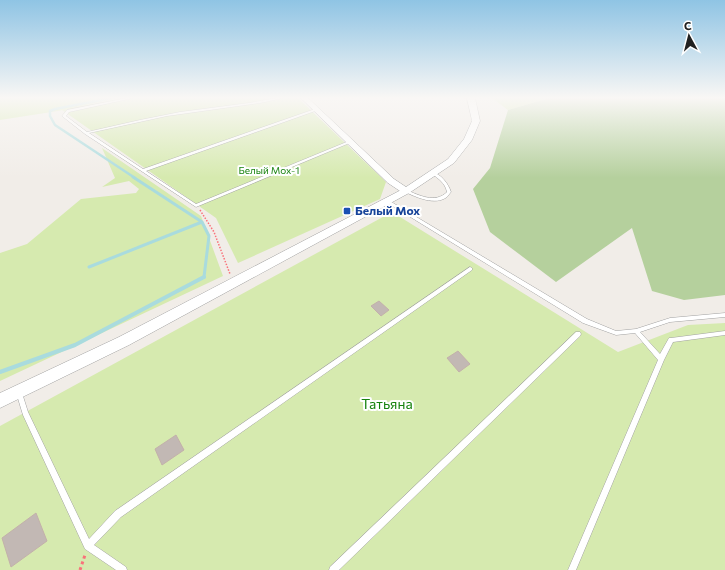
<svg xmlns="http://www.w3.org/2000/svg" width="725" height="570" font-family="Commissioner,sans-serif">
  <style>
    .grass { fill: #d6eaaf }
    .forest { fill: #b5d09d }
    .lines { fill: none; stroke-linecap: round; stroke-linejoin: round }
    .stream-far2 { stroke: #a9dbde; stroke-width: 2.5 }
    .stream-far1 { stroke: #a9dbde; stroke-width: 3 }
    .stream { stroke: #a9dbde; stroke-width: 4 }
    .building { fill: #c2b8b4; stroke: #c3b1aa }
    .service-casing { stroke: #a2a2a2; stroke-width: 1 }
    .minor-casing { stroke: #a2a2a2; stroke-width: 1 }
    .tertiary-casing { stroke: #a2a2a2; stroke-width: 1 }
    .path-far1 { stroke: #f9727a; stroke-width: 1.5; stroke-dasharray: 1.5 1.5; stroke-linecap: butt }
    .path { stroke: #f9727a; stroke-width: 3; stroke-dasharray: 3 3; stroke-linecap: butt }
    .service { fill: #fff; fill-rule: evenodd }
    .minor { fill: #fff; fill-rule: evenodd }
    .tertiary { fill: #fff; fill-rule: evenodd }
    .transit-dot { fill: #1a4fb4; stroke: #fff; stroke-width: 1.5 }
    .labels { text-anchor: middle; stroke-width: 4; stroke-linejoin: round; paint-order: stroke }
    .far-park-label { font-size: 10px; fill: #16820d; stroke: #fff }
    .transit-label { font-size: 12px; font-weight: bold; fill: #164399; stroke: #fff; text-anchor: start }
    .near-park-label { font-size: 14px; fill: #16820d; stroke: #fff }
  </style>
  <rect width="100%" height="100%" fill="#f1ede8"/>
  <path class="grass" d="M 0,98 L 118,98 L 58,111 L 0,120 Z
    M 122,98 L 298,98 L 386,182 L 380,199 L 238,263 L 216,218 L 62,110 Z
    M 492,98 L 549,98 L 508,110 Z
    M 102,148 L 201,216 L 223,276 L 0,381 L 0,253 L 27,244 L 81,199 L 136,193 L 139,189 L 129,181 L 102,187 L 115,178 Z
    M 392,212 L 618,352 L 688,325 L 725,323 L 725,570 L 0,570 L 0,426 Z"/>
  <path class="forest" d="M 549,98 L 725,98 L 725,295 L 684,300 L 652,291 L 632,228 L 556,282 L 490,232 L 473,189 L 490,168 L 508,110 Z"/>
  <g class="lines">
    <path class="stream-far2" d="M 111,98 L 55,109 L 50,111 L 50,116 L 55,125 L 135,178"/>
    <path class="stream-far1" d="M 133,177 L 202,222 L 209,236 L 204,277 L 202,278
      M 89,267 L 202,222"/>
    <path class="stream" d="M 0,372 L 75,345 L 204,277"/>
  </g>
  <path class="building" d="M 379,301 L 389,310 L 381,316 L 371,306 Z
    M 458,351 L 470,364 L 459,372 L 447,358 Z
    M 176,435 L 184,450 L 162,465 L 155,449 Z
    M 36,513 L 47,541 L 11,567 L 2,538 Z"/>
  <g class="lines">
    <defs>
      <path id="service" d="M 127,98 L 133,98 L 69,112 L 66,116 L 87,132 L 140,120 L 180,112 L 249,103 L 277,98 L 283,98 L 260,103 L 167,116 L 89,133 L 143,169 L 315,109 L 318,110 L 146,171 L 196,204 L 349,141 L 352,142 L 196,207 L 85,134 L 62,116 L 67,110 Z
        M 432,172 C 441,174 448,183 451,192 C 450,193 447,197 447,197 C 435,206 416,197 405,192 L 405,190 L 406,190 C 419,195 435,204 447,192 C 445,183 439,179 432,174 Z
        M 386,200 L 388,200 L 587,319 L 616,331 L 636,329 L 670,318 L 725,313 L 725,317 L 670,322 L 640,332 L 660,354 L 669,338 L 671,338 L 725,331 L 725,335 L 673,342 L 664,360 L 576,570 L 568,570 L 658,360 L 635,333 L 616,335 L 583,323 L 386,202 Z
        M 470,267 L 472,268 L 472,270 L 121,517 L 94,545 L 126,567 L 127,570 L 116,570 L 85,549 L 23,415 L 16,392 L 17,390 L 19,389 L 21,390 L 28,412 L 89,539 L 115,511 Z
        M 576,332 L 580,332 L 581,334 L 580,336 L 339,570 L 329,570 L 330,567 Z"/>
      <path id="minor" d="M 301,98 L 308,98 L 394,179 L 409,189 L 409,193 L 403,193 L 388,183 Z"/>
      <path id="tertiary" d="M 467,98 L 475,98 L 480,121 L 472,140 L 454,163 L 409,193 L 129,345 L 0,408 L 0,393 L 119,337 L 403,189 L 448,159 L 464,139 L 472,121 Z"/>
    </defs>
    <use href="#service" class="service-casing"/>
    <use href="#minor" class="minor-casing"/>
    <use href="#tertiary" class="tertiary-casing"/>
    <path class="path-far1" d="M 200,210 L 214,232 L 230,274"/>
    <path class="path" d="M 80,570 L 85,555"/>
    <use href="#service" class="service"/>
    <use href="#minor" class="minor"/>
    <use href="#tertiary" class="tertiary"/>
  </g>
  <linearGradient id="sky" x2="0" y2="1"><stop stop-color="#8fc4e4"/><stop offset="0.55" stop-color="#f9f7f5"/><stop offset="1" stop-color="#f9f7f5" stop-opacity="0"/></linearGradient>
  <rect width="725" height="178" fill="url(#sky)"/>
  <rect class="transit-dot" x="343" y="207" width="8" height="8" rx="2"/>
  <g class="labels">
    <g class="far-park-label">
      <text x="269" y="174">Белый Мох-1</text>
    </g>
    <g class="transit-label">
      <text x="355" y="215">Белый Мох</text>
    </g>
    <g class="near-park-label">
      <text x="387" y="409">Татьяна</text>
    </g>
  </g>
  <g transform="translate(689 36) rotate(353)" stroke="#ffffff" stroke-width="3" paint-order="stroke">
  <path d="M0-3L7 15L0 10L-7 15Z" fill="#212121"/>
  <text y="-6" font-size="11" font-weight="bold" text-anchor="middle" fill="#212121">С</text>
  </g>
</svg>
